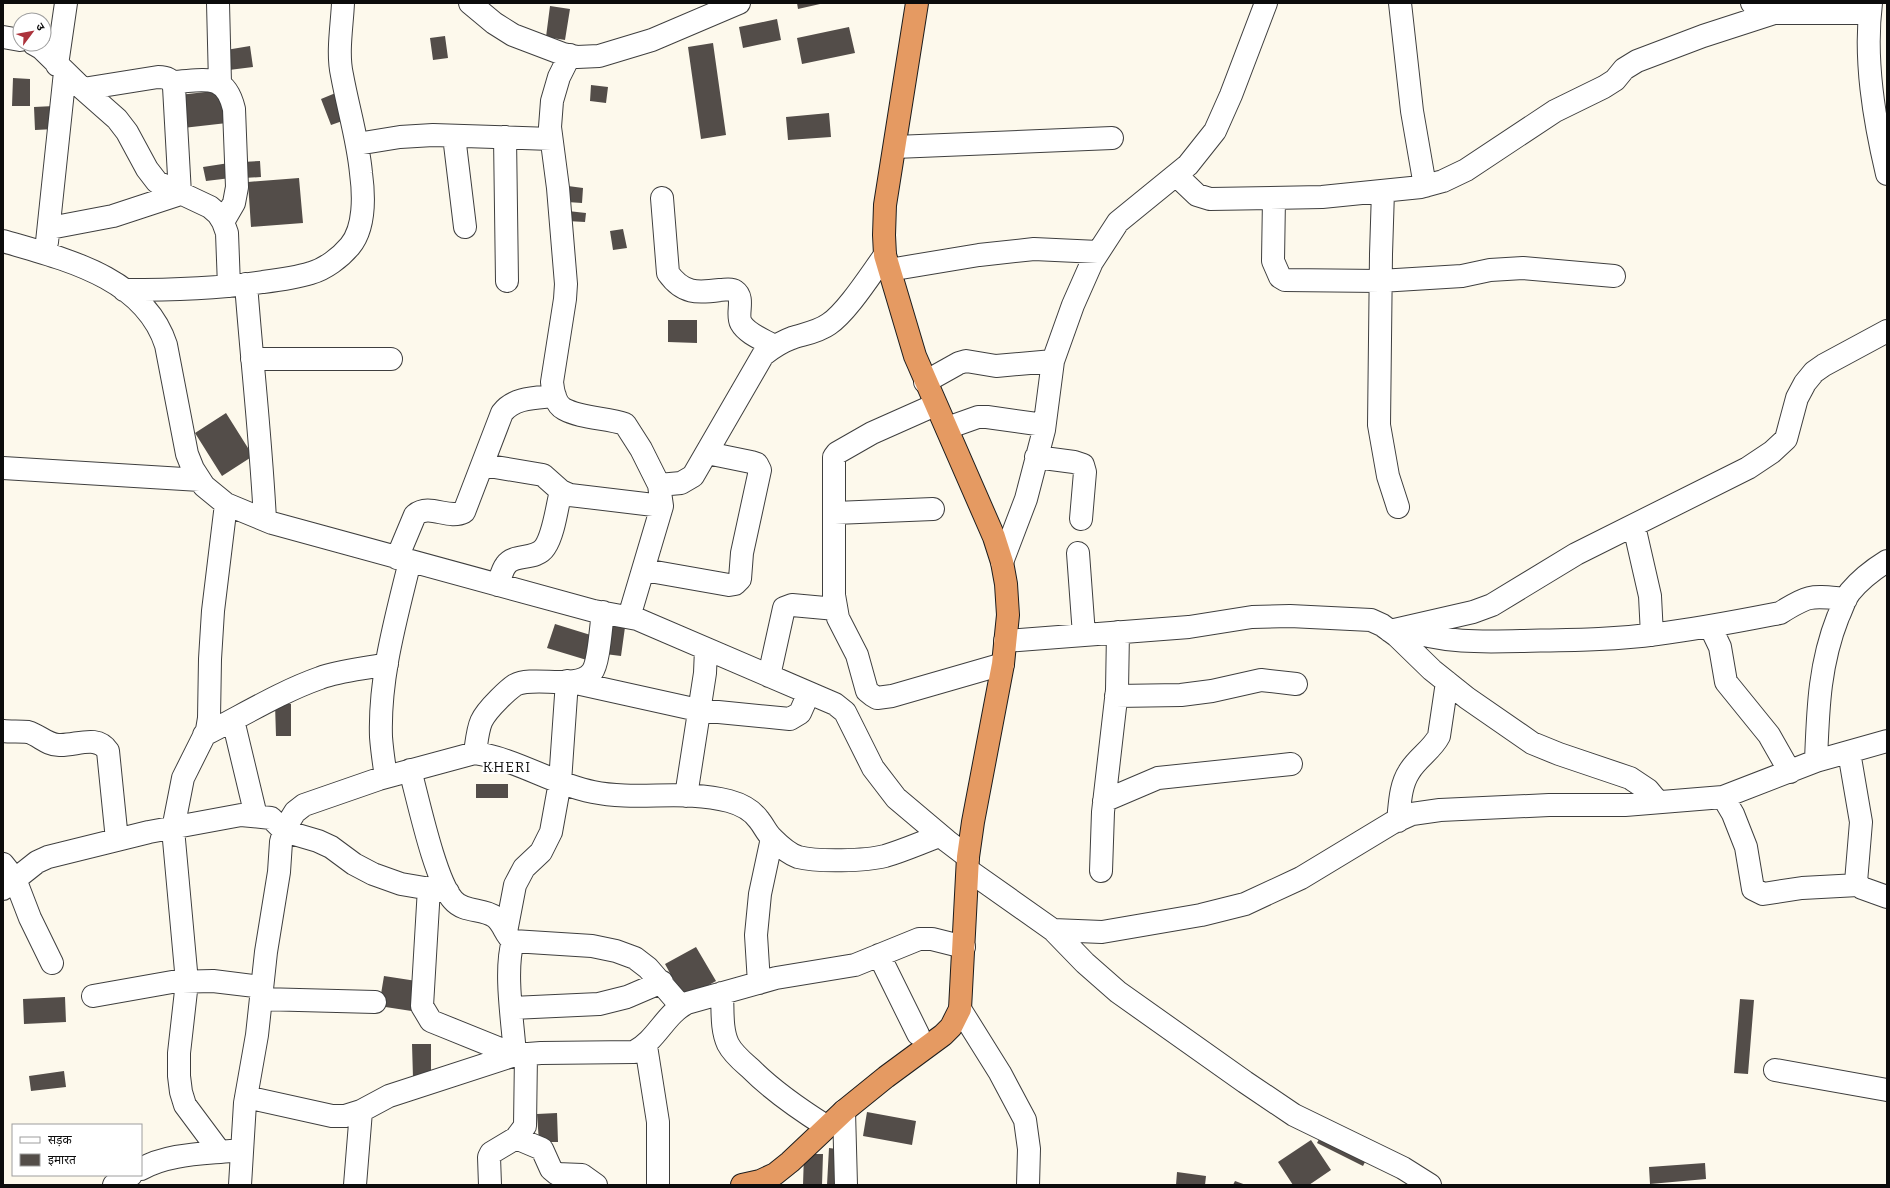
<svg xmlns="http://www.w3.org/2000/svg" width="1890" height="1188" font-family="Bitter,'Noto Sans Devanagari',serif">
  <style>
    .building { fill: #534d49 }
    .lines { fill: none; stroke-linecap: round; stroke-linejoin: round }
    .minor-casing { stroke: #3f3f3f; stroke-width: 24 }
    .highway-casing { stroke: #1d1d1d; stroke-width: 24 }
    .minor { stroke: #fff; stroke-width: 22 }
    .highway { stroke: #e59a62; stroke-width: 22 }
    .labels { text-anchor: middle; stroke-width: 4; stroke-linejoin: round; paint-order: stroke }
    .quarter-label { font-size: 14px; letter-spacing: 1px; fill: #0c0c0c; stroke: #fff }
  </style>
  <rect width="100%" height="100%" fill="#fdf9ec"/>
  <path class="building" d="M 797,3 L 820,3 L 820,4 L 798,9 Z
    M 550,6 L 570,9 L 565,40 L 546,37 Z
    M 777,19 L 781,40 L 743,48 L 739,27 Z
    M 849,27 L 855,53 L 802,64 L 797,38 Z
    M 445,36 L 448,58 L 433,60 L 430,38 Z
    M 713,43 L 726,135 L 701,139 L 688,47 Z
    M 250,46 L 253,67 L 229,70 L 226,50 Z
    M 13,78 L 30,79 L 30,106 L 12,106 Z
    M 591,85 L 608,87 L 606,103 L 590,101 Z
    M 223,90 L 227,123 L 183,128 L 179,95 Z
    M 338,92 L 348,119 L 331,125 L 321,99 Z
    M 54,106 L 55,129 L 35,130 L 34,107 Z
    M 829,113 L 831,137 L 788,140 L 786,117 Z
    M 260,161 L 261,177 L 243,178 L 242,162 Z
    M 229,163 L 231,178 L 206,181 L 203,167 Z
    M 299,178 L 303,223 L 251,227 L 248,182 Z
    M 568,186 L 583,188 L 582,203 L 567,202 Z
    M 568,211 L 586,213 L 585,222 L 567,221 Z
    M 623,229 L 627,248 L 613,250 L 610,231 Z
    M 668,320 L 697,320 L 697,343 L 668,342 Z
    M 226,413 L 253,456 L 222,476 L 195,433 Z
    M 610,617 L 626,620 L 621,656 L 605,654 Z
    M 555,624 L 597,637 L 590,661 L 547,648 Z
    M 275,704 L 291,704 L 291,736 L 276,736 Z
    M 476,784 L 508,784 L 508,798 L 476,798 Z
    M 696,947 L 716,981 L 684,999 L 665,964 Z
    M 384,976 L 423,982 L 418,1012 L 379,1006 Z
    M 65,997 L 66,1022 L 24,1024 L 23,999 Z
    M 1740,999 L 1754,1000 L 1748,1074 L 1734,1073 Z
    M 412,1044 L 431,1044 L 431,1078 L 413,1078 Z
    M 64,1071 L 66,1087 L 31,1091 L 29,1076 Z
    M 867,1112 L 916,1121 L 912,1145 L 863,1136 Z
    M 557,1113 L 558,1142 L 539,1142 L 537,1114 Z
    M 1322,1133 L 1368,1156 L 1363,1166 L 1317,1143 Z
    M 1311,1140 L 1331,1170 L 1309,1185 L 1293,1185 L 1278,1162 Z
    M 829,1148 L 845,1150 L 843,1185 L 827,1185 Z
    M 804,1154 L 823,1154 L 822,1185 L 803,1185 Z
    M 1705,1163 L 1706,1179 L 1650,1184 L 1649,1167 Z
    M 1177,1172 L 1206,1176 L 1205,1185 L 1176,1185 Z
    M 1235,1181 L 1246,1185 L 1233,1185 Z"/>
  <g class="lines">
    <defs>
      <path id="minor" d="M 218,3 L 220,83
        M 470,3 L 494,23 L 513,35 L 563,54 L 577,57 L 599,56 L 652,40 L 739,3
        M 1400,3 L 1412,111 L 1425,186
        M 1752,3 L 1774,13 L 1870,13
        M 1871,3 C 1864,59 1874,119 1887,174
        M 3,37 L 20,40
        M 34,44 L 41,48 L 83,89 L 117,119 L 127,132 L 147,169 L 157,182 L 210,207 L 218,214 L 223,222 L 227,233 L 229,286
        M 570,55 L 559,77 L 552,101 L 550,127 L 558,188 L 566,284 L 565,299 L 552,382 C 553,391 555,404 564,409 C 580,418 608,418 625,424 L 641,449 L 659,485 L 662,506 L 629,617
        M 57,65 L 66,3
        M 172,82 C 203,81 225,71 234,109 L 237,187 L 234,203 L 223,222
        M 454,136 L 465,227
        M 505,137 L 507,281
        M 357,144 L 400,137 L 433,135 L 551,139
        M 895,147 L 1112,138
        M 1176,175 L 1197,195 L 1210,199 L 1322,197 L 1421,187 L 1443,181 L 1466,170 L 1555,111 L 1604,87 L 1615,80 L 1624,69 L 1637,61 L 1703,36 L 1774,13
        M 1383,191 L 1381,254 L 1379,425 L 1388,476 L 1398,507
        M 662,198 L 668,273 C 683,294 697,293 720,290 C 725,290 731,288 735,291 C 745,298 736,314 741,323 C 747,334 764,340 774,346
        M 1274,198 L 1273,261 L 1280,277 L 1285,280 L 1380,281 L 1462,276 L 1490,270 L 1523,268 L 1614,276
        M 50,228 L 113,216 L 180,194 L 174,87 C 171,79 167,77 158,77 L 83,89
        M 3,241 C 64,259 144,277 166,345 L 187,454 L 193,469 L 204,486 L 226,504 L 272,523 L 594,611 L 637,619 L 835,704 L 845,712 L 873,768 L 896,798 L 947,841 L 968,857
        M 47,242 L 65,72
        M 889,270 L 979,255 L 1034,249 L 1098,252
        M 246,284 C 252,363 261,441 265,520
        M 124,290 C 171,290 217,289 263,282 C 279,280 295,278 311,273 C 325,269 340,258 350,246 C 365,228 364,195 361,173 C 358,140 348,108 342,75 C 337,53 342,26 343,3
        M 252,359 L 391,359
        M 925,382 L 959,363 L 966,361 L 996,366 L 1053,361
        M 935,405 L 872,433 L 837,453 L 834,457 L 834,595 L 838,618 L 857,655 L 867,691 L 872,695 L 877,698 L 892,696 L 1003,664
        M 947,428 L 978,417 L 987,417 L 1044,425
        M 1036,457 L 1074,462 L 1083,465 L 1085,472 L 1081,519
        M 483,465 L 543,475 L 561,491 L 570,495 L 662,506
        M 3,468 L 200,480
        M 659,485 L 681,483 L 693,476 L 763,355 C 772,348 781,342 792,338 C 804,334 818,332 829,324 C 847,312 871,274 885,255
        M 835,513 L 933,509
        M 1634,526 L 1650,596 L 1652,635
        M 1078,553 L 1084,635
        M 397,558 L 415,515 C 430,503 448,520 464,512 L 502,413 C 514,397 536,398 555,396
        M 1002,562 L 1026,499 L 1044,430 L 1053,361 L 1073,305 L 1092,262 L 1118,222 L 1188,165 L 1215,131 L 1231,95 L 1266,3
        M 644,570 L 729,585 L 735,584 L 740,579 L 742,553 L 760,470 L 757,464 L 751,462 L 707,453
        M 498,585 C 500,579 502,570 506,565 C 514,553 536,561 545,547 C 554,534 557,506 561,491
        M 1710,626 L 1720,647 L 1726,682 L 1769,735 L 1790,772
        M 1404,629 C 1442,643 1481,642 1521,641 C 1567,640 1612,640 1657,634 C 1699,629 1739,621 1780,613 C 1810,594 1811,596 1846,599
        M 1390,631 L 1473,612 L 1492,605 L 1576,554 L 1748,468 L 1772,452 L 1786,439 L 1797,398 L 1805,383 L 1814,372 L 1824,365 L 1887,331
        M 1005,641 L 1189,627 L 1252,617 L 1290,616 L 1371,620 L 1382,625 L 1397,636 L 1432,670 L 1467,698 L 1532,743 L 1559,754 L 1630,778 L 1648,790 L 1658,802
        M 769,676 L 784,608 L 792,605 L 836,609
        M 1116,696 L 1181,695 L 1212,691 L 1261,680 L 1296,684
        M 233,720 L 256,816
        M 3,731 C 11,732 20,731 28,732 C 39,735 47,745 59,745 C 76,746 97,734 108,751 L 117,840
        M 204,735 C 242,716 280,692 320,678 C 341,670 365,669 387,664
        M 1849,752 L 1861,822 L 1856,882 L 1862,888 L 1887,897
        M 475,753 C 479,724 478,720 499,699 C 504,694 509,689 515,685 C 534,675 578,691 592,672 C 599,663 601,625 603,612
        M 1816,761 C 1818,710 1819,665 1838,617 C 1842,609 1844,600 1850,592 C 1860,580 1874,569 1887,561
        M 410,770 C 418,799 435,880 453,900 C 464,913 483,908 495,917 C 504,924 505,935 513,941 L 592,946 L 616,951 L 635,958 L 648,968 L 681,1006
        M 386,777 C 384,764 382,750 381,737 C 379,677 396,619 410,561
        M 686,796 L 705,673 L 706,649
        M 1723,797 L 1733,814 L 1746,847 L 1753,889 L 1763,894 L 1802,888 L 1858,885
        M 1104,801 L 1158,778 L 1291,764
        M 1398,821 C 1400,804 1400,786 1409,772 C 1417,758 1432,750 1439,736 L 1447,682
        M 3,864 L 15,879 L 30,918 L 52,963
        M 968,870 L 1053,930 L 1102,932 L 1201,915 L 1245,904 L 1301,878 L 1392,823 L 1412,814 L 1440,810 L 1549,805 L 1625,805 L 1723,797 L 1816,761 L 1887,741
        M 1101,871 L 1103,812 L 1117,690 L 1118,632
        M 429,888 L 422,1006 L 431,1021 L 515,1055 C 513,1023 504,971 513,941
        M 3,889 L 37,862 L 48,857 L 149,832 L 241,815 L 271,818 L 284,831 L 318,841 L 331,847 L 354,864 L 373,874 L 401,884 L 448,892
        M 1053,930 L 1085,963 L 1118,992 L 1245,1082 L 1294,1115 L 1403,1168 L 1430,1185
        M 506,932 L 515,885 L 524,868 L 541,852 L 551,832 L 560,782 L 567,681 L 698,710 L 790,719 L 800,713 L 808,695 L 808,693
        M 879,955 L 918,1034
        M 759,983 L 756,935 L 760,894 L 772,838
        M 722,993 C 723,1010 721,1029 728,1044 C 733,1054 743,1062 751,1069 C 774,1092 799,1109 826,1126
        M 93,996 L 172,982 L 213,981 L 262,987
        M 261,999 L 375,1002
        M 512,1008 L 599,1004 L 627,997 L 662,982
        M 960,1009 L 1000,1073 L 1025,1120 L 1029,1149 L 1028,1185
        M 646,1046 L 658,1122 L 658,1185
        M 1775,1070 L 1887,1090
        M 246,1097 L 332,1116 L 345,1116 L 361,1111 L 389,1096 L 515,1055 L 541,1053 L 634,1052 C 657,1040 665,1014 687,1003 L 776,978 L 855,965 L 919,939 L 932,939 L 964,947
        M 844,1111 L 846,1185
        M 516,1138 L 542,1149 L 551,1169 L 557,1174 L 582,1175 L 596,1185
        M 220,1152 L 185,1105 L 181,1092 L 179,1076 L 179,1053 L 187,982 L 173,829 L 183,778 L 207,730 L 209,718 L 210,659 L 213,611 L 226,504
        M 141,1169 C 167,1154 201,1154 231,1151
        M 114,1185 L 131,1175
        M 240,1185 L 245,1103 L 257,1035 L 266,952 L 279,872 L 281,842 L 284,831 L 290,820 L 295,812 L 304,805 L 379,779 L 475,753 C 517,759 552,784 593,792 C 637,801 684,789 729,801 C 740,804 752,810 759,820 C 764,826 767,834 773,839 C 780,846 789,854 798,857 C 817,862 866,861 885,856 C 902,851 918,844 934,838 L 938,834
        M 355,1185 L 361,1111
        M 490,1185 L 489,1157 L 491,1153 L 516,1138 L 525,1126 L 526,1054"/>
      <path id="highway" d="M 742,1185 L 760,1181 L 775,1174 L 790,1162 L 844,1111 L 886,1077 L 943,1035 L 951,1027 L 960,1009 L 968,857 L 973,822 L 1003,664 L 1008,615 L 1006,584 L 1002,562 L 994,537 L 915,356 L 885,255 L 884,235 L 885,205 L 917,3"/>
    </defs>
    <use href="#minor" class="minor-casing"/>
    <use href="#highway" class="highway-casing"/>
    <use href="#minor" class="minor"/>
    <use href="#highway" class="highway"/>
  </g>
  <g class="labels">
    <g class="quarter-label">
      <text x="507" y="772">KHERI</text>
    </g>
  </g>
  <rect width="1890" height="1188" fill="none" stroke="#0c0c0c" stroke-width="8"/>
  <rect x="12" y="1124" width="130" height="52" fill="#ffffff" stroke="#9e9e9e"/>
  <rect x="20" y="1137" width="20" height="6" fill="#ffffff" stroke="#9e9e9e"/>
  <text x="48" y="1144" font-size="12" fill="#0c0c0c">सड़क</text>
  <rect x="20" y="1154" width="20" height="12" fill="#534d49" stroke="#9e9e9e"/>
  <text x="48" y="1164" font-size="12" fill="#0c0c0c">इमारत</text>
  <g transform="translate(32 32) rotate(58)"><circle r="19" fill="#ffffff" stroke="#9e9e9e"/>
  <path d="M0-3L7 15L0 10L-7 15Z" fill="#ac333c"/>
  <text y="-6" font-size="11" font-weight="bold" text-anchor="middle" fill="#0c0c0c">उ</text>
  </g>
</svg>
